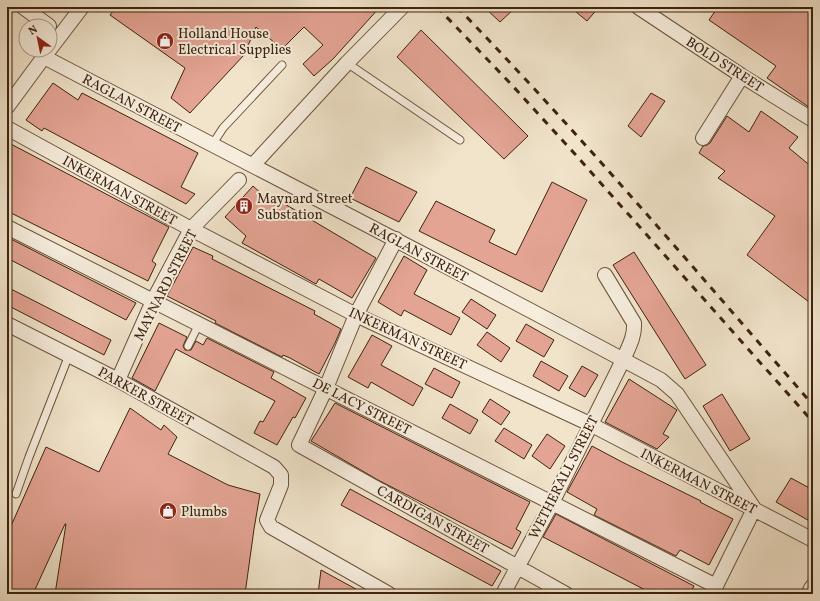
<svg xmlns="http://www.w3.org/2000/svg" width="820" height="601" font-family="Vollkorn,serif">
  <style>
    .building { fill: #e4a494; stroke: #3d230e }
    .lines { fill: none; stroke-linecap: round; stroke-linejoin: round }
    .service-casing { stroke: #6a533d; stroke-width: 9 }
    .minor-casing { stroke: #6a533d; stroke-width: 16 }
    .tertiary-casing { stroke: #6a533d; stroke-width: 19 }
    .service { stroke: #f6eddd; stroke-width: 7 }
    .minor { stroke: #f6eddd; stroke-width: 14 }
    .tertiary { stroke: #f6eddd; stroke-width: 17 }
    .rail { stroke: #3d230e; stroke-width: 3; stroke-dasharray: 7 7; stroke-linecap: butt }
    .labels { text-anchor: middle; stroke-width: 4; stroke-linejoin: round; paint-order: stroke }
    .poi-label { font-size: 14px; fill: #3d230e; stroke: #f6eddd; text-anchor: start }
    .street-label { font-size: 14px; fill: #3d230e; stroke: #f6eddd }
  </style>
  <rect width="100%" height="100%" fill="#f1e4cb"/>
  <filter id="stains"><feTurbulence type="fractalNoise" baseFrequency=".005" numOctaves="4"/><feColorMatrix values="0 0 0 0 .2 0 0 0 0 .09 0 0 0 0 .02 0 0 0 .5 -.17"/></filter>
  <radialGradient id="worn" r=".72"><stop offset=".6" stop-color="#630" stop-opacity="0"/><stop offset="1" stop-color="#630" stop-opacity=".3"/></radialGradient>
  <path class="building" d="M 116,7 L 380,7 L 333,59 L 314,76 L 303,64 L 323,45 L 304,27 L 282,49 L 256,27 L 244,55 L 190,113 L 171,98 L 185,68 L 110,15 Z
    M 484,7 L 516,7 L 500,22 Z
    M 570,7 L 599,7 L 587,21 Z
    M 718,7 L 813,7 L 813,110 L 767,78 L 776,66 L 709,20 Z
    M 421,30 L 528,136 L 504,159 L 397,57 Z
    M 53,83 L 78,100 L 82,93 L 198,153 L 181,187 L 195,194 L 186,204 L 44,128 L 42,131 L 26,120 Z
    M 651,93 L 665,101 L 641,137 L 628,126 Z
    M 761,111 L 798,137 L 789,148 L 813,168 L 813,305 L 747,255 L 775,216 L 718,178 L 725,171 L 699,153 L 703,146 L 707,145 L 710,143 L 727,116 L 749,132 Z
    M 7,142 L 169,227 L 152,261 L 156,264 L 148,281 L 7,211 Z
    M 366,167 L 417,192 L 399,222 L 350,198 Z
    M 552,182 L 587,200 L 542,292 L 419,231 L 436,201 L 495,230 L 489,242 L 516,255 Z
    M 253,186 L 275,206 L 278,200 L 376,258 L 352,298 L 319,279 L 316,284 L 242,243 L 246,236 L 225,217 Z
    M 7,237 L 136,303 L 126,320 L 7,258 Z
    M 193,247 L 213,256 L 212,259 L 315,311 L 314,314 L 341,329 L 335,343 L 319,374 L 290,358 L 283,355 L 282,357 L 215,323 L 216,321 L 167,296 Z
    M 634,252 L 706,365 L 685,379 L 613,265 Z
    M 404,256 L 427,270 L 414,294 L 460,318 L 451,335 L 404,310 L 401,316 L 378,302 Z
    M 7,287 L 111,340 L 104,355 L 7,305 Z
    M 471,299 L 496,315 L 487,329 L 462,312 Z
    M 159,323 L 187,337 L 183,346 L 185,350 L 191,350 L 196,341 L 203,345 L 207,338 L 274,372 L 271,378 L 306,398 L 295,418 L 293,417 L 277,445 L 254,433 L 260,421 L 263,422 L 275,401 L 176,349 L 155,391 L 132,378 Z
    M 526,324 L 554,340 L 544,357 L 516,341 Z
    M 487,332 L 510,348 L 501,362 L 477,345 Z
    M 372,335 L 392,346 L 381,365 L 423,388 L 413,406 L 371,382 L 368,388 L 348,377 Z
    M 541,361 L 568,376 L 559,391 L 533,376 Z
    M 582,366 L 598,375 L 585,397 L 569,388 Z
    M 434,368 L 460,382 L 452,398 L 425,384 Z
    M 629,379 L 677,410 L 663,434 L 669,437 L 657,449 L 605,422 Z
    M 722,394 L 750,439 L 730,451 L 703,406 Z
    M 490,399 L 510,412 L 501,425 L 482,412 Z
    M 335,403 L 530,502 L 516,529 L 521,532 L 512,549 L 378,480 L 311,441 Z
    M 450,404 L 478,420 L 470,434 L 442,418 Z
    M 130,408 L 161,430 L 164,425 L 177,437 L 168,454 L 228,485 L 260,494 L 254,529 L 245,594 L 55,594 L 66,524 L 65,524 L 33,594 L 7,594 L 7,535 L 46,447 L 99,472 Z
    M 504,428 L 532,445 L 524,459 L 495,441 Z
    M 547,434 L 565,446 L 550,469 L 532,456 Z
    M 592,446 L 622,462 L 701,501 L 700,502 L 733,519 L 709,565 L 680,550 L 676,556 L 594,515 L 597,509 L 567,492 Z
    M 791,478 L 813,490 L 813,523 L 776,502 Z
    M 350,489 L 501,571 L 492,586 L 341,505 Z
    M 556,514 L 694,586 L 690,594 L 653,594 L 543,537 Z
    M 321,570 L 365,594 L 318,594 Z"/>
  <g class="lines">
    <defs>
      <path id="service" d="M 347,63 L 460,140
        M 212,145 L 223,128 L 282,65
        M 188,346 L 199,324
        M 16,494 L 29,457 L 69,355"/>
      <path id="minor" d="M 23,7 L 49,26
        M 638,7 L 742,76 L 813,120
        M 50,49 L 82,7
        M 44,57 C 250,165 457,270 661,380 L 677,394 L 753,507
        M 7,107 L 49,50
        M 7,128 L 191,229 L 356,315 L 590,424 L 813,540
        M 703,138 L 742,76
        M 253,165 L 347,63 L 402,7
        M 7,227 L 716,586
        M 396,239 L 356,315 L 326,388 L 299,445 L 566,594
        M 7,324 L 118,380 L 274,467 L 281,475 L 281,485 L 267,520 L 271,527 L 389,594
        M 118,380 L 153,301 L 191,229 L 239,180
        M 503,594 L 552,503 L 623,360 C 628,348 635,337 634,323 L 605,275
        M 712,594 L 754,509"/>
      <path id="tertiary" d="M 810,594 L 813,588"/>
    </defs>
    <use href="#service" class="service-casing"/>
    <use href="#minor" class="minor-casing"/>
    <use href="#tertiary" class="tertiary-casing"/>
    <use href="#service" class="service"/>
    <use href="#minor" class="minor"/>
    <use href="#tertiary" class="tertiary"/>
    <path class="rail" d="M 437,7 L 510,83 L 574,153 L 813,422
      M 457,7 C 581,135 696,271 813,405"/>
  </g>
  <defs>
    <symbol id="shop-disc" viewBox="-11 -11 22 22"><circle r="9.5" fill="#8f2418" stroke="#f6eddd"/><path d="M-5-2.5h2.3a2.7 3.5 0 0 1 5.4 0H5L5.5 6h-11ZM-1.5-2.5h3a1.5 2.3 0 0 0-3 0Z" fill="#fff"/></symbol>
    <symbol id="building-disc" viewBox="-11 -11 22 22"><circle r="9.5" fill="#8f2418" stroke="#f6eddd"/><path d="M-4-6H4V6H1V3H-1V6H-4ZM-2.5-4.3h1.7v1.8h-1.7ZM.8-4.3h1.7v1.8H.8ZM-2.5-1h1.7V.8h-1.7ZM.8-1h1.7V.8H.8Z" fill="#fff"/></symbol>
  </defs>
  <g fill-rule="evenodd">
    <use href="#shop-disc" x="155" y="31" width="20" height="20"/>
    <use href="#building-disc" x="234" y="196" width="20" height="20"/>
    <use href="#shop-disc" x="158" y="501" width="20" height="20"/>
  </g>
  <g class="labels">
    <g class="poi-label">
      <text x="178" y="38">Holland House<tspan x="178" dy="16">Electrical Supplies</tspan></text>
      <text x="257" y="203">Maynard Street<tspan x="257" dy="16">Substation</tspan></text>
      <text x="181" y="516">Plumbs</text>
    </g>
    <g class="street-label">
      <text transform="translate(725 64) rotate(33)" y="5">BOLD STREET</text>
      <text transform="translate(132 103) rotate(28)" y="5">RAGLAN STREET</text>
      <text transform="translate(120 190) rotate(29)" y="5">INKERMAN STREET</text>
      <text transform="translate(419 252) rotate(28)" y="5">RAGLAN STREET</text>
      <text transform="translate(165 285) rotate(-63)" y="5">MAYNARD STREET</text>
      <text transform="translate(408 338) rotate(25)" y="5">INKERMAN STREET</text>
      <text transform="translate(146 396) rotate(29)" y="5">PARKER STREET</text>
      <text transform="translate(362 406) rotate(27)" y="5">DE LACY STREET</text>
      <text transform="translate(563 477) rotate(-63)" y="5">WETHERALL STREET</text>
      <text transform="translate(699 481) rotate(27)" y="5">INKERMAN STREET</text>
      <text transform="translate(433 519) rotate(29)" y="5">CARDIGAN STREET</text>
    </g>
  </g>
  <rect width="820" height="601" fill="none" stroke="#f1e4cb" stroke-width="24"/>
  <rect x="8" y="8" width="804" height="585" fill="none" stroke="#3d230e" stroke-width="2"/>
  <rect x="12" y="12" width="796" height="577" fill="none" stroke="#3d230e"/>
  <g transform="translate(38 38) rotate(327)"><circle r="19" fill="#f6eddd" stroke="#ac9c8a"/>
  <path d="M0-3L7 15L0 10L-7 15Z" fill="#8f2418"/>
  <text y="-6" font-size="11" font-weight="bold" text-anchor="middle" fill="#3d230e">N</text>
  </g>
  <rect width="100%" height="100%" filter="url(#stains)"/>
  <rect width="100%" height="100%" fill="url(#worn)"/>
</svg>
